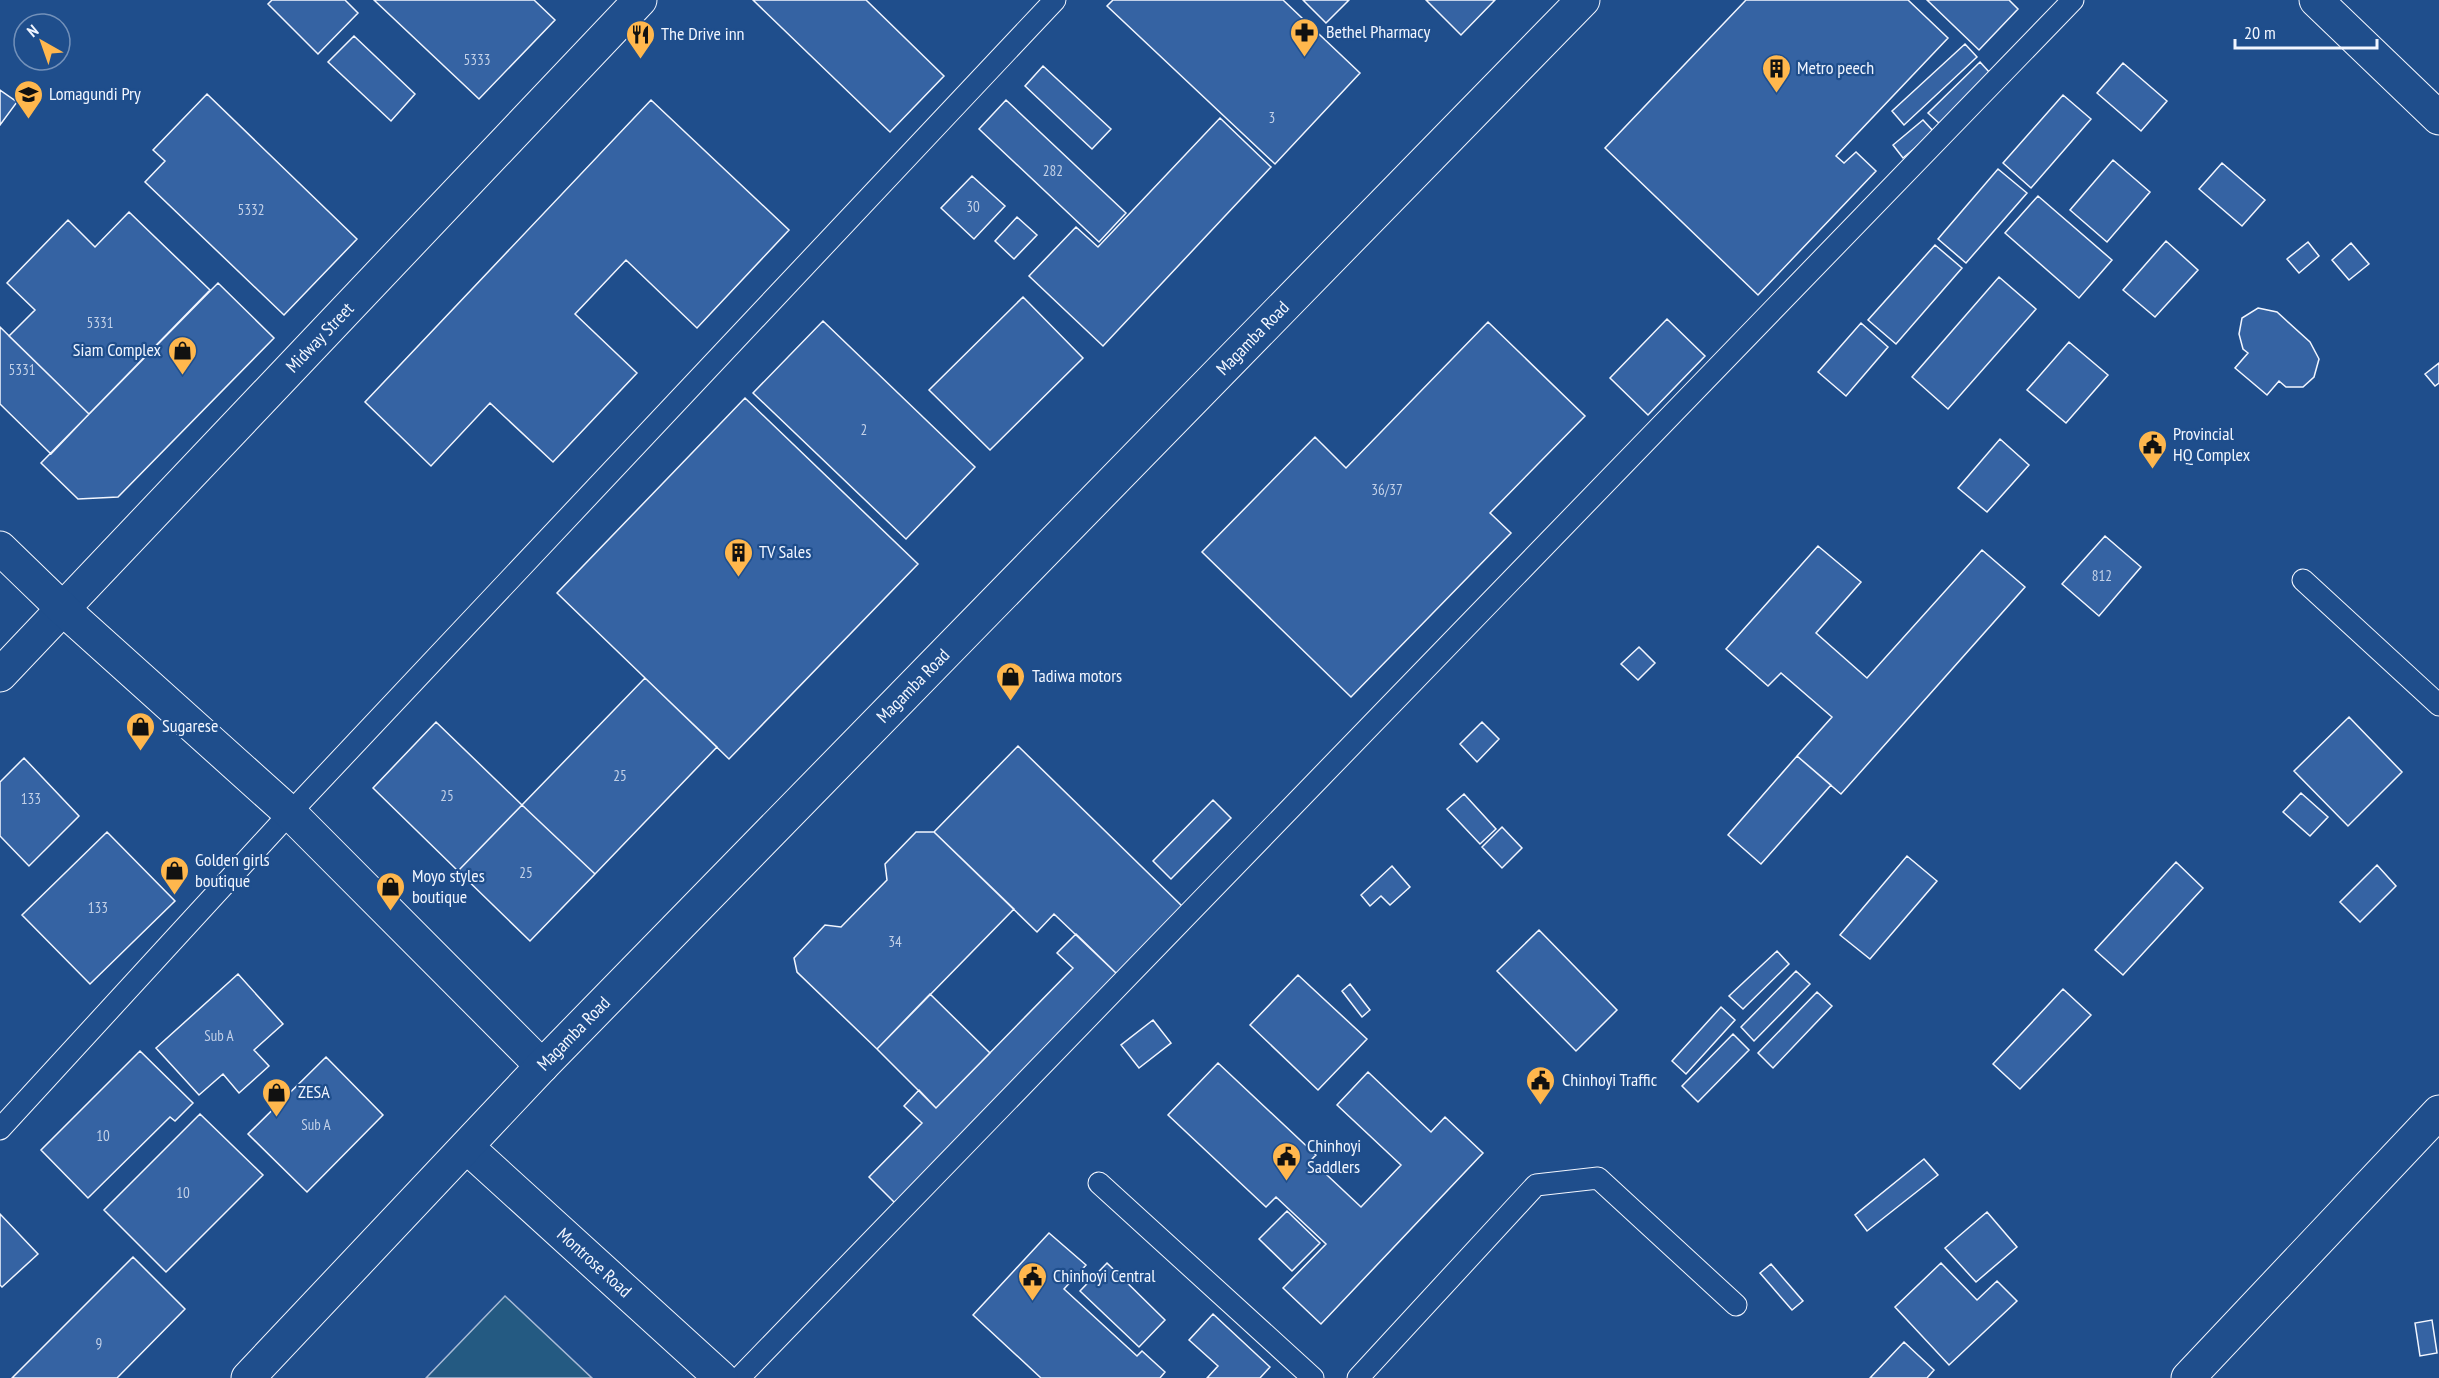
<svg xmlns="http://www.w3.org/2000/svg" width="2439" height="1378" font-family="'PT Sans Narrow',sans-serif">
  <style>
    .green { fill: #245a82; stroke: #a8bbd7; stroke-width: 1.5 }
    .building { fill: #3563a3; stroke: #f2f6ff; stroke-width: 1.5 }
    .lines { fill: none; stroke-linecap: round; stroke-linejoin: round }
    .lane-casing { stroke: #f2f6ff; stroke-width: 23 }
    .street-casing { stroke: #f2f6ff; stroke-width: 35 }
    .secondary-casing { stroke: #f2f6ff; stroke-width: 35 }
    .primary-casing { stroke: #f2f6ff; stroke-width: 35 }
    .highway-casing { stroke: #f2f6ff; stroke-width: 35 }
    .lane { stroke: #1f4e8c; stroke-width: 21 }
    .street { stroke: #1f4e8c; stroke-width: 33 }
    .secondary { stroke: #1f4e8c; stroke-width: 33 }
    .primary { stroke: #1f4e8c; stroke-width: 33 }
    .highway { stroke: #1f4e8c; stroke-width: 33 }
    .labels { text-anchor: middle; stroke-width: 4.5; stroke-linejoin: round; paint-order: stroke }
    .number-label { font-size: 15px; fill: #c3d1e8 }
    .poi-label { font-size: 18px; fill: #f2f6ff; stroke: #1f4e8c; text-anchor: start }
    .street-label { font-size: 18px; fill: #f2f6ff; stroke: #1f4e8c }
  </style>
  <rect width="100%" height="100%" fill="#1f4e8c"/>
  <path class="green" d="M 505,1296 L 592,1378 L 426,1378 Z"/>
  <path class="building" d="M 272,0 L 345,0 L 358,13 L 318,54 L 268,4 Z
    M 374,0 L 534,0 L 555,20 L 479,99 Z
    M 753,0 L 866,0 L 944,76 L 890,132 Z
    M 1113,0 L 1283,0 L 1360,73 L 1275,164 L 1107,6 Z
    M 1303,0 L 1349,0 L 1326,23 Z
    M 1426,0 L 1495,0 L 1461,35 Z
    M 1746,0 L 1908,0 L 1948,38 L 1836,156 L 1844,163 L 1856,152 L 1876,171 L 1758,295 L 1605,148 Z
    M 1927,0 L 2009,0 L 2018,9 L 1979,50 Z
    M 354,36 L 415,94 L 391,121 L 328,62 Z
    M 1965,44 L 1977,57 L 1904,125 L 1892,111 Z
    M 1980,62 L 1990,73 L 1940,124 L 1928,113 Z
    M 2123,63 L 2167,101 L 2141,131 L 2097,93 Z
    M 1043,66 L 1111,129 L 1092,149 L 1025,86 Z
    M 0,90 L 17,102 L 0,125 Z
    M 207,94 L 357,239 L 284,315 L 145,182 L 165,161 L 153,150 Z
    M 2063,95 L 2091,119 L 2031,188 L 2003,163 Z
    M 651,100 L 789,230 L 697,328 L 626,260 L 575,314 L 637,373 L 553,462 L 490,403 L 431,466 L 365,402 Z
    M 1006,100 L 1126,213 L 1099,242 L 979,129 Z
    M 1220,118 L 1271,167 L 1103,346 L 1029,276 L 1076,227 L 1098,247 Z
    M 1923,120 L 1934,132 L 1903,158 L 1893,145 Z
    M 2113,160 L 2150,192 L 2107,242 L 2070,210 Z
    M 2222,163 L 2265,200 L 2242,226 L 2199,189 Z
    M 1998,169 L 2027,193 L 1966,263 L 1938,239 Z
    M 972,176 L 1005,206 L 974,239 L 941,208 Z
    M 2038,196 L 2112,260 L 2079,298 L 2005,233 Z
    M 129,212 L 210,290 L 89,414 L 9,336 L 35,310 L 7,283 L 68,220 L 95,247 Z
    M 1017,217 L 1037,235 L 1014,259 L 995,241 Z
    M 2166,241 L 2198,270 L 2155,317 L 2123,290 Z
    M 2308,242 L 2319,256 L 2299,273 L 2287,259 Z
    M 2351,243 L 2369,264 L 2349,280 L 2332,260 Z
    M 1935,245 L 1962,268 L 1896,344 L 1868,320 Z
    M 1999,277 L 2036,309 L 1948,409 L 1912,377 Z
    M 218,283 L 274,338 L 118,497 L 78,499 L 41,463 Z
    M 1023,297 L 1083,358 L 990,450 L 929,390 Z
    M 2258,308 L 2277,312 L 2310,342 L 2319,359 L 2314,377 L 2303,387 L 2286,387 L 2279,381 L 2267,395 L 2235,368 L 2248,353 L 2243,349 L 2239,334 L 2242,318 Z
    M 1667,319 L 1705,356 L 1648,415 L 1610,378 Z
    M 823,321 L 975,467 L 906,539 L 753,393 Z
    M 1488,322 L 1585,416 L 1490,513 L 1511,533 L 1351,697 L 1202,552 L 1315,437 L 1346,468 Z
    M 1861,323 L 1888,347 L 1846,396 L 1818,372 Z
    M 0,327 L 89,414 L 51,454 L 0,404 Z
    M 2069,342 L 2108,375 L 2066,423 L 2027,390 Z
    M 2439,363 L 2439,383 L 2435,386 L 2425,374 Z
    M 745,398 L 918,564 L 729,759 L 557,593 Z
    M 2000,439 L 2029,465 L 1987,512 L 1958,488 Z
    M 2105,536 L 2141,567 L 2099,616 L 2062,584 Z
    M 1818,546 L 1861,582 L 1816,633 L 1867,678 L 1982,550 L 2025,587 L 1841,794 L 1797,756 L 1832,717 L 1781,673 L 1768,686 L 1726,649 Z
    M 1639,647 L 1655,663 L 1638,680 L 1621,664 Z
    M 645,678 L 717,747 L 595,874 L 522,805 Z
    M 2349,717 L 2402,772 L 2348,826 L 2294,771 Z
    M 436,722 L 522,805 L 458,871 L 373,788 Z
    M 1482,722 L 1499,739 L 1477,762 L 1460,744 Z
    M 1018,746 L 1183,907 L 1117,974 L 1054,914 L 1037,932 L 934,832 Z
    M 1797,756 L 1831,785 L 1761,864 L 1728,835 Z
    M 24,758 L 79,816 L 29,866 L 0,836 L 0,782 Z
    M 2301,793 L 2328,817 L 2310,836 L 2283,812 Z
    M 1464,794 L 1496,829 L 1480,844 L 1447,809 Z
    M 1213,800 L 1231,818 L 1171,879 L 1153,861 Z
    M 522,805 L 595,874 L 530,941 L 458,871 Z
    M 1502,827 L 1522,848 L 1502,868 L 1482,847 Z
    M 107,832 L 175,901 L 90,984 L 22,915 Z
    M 916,832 L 934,832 L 1014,909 L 877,1049 L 797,972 L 794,958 L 825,925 L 841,927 L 887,880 L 885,864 Z
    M 1907,856 L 1937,881 L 1870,959 L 1840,935 Z
    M 2176,862 L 2203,888 L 2123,975 L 2095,950 Z
    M 2377,865 L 2396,886 L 2360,922 L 2340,902 Z
    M 1392,866 L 1410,887 L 1390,905 L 1381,896 L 1370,906 L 1361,895 Z
    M 1539,930 L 1617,1010 L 1576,1051 L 1497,971 Z
    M 1076,934 L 1117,974 L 895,1203 L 869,1177 L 922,1123 L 904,1106 L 919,1090 L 936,1108 L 1073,968 L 1057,953 Z
    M 1777,951 L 1789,964 L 1743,1009 L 1729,996 Z
    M 1796,971 L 1810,984 L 1754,1041 L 1741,1027 Z
    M 238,974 L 283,1024 L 254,1050 L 269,1066 L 239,1093 L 223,1074 L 199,1095 L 156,1048 Z
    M 1298,975 L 1367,1039 L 1318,1090 L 1250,1025 Z
    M 1350,984 L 1370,1010 L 1362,1017 L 1342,991 Z
    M 2063,989 L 2091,1015 L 2020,1089 L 1993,1064 Z
    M 1817,992 L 1832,1006 L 1773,1068 L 1758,1053 Z
    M 930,994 L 990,1053 L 936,1108 L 877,1049 Z
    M 1721,1007 L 1735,1020 L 1686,1074 L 1672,1061 Z
    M 1153,1020 L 1171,1043 L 1139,1068 L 1121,1045 Z
    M 1733,1034 L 1749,1050 L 1698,1102 L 1682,1086 Z
    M 140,1051 L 193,1103 L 175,1121 L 170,1117 L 88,1198 L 41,1150 Z
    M 326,1057 L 383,1115 L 307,1192 L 248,1134 Z
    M 1218,1063 L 1316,1155 L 1311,1160 L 1361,1207 L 1401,1165 L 1337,1105 L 1368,1072 L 1431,1132 L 1445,1117 L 1483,1153 L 1321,1324 L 1283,1288 L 1326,1244 L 1276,1197 L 1266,1207 L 1168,1115 Z
    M 200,1114 L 263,1175 L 166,1272 L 104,1210 Z
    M 1924,1159 L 1938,1175 L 1867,1231 L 1855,1215 Z
    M 1287,1211 L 1320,1243 L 1292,1271 L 1259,1239 Z
    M 1987,1212 L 2017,1247 L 1976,1282 L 1945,1248 Z
    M 0,1214 L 38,1254 L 2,1287 L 0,1285 Z
    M 1049,1233 L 1086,1265 L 1064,1289 L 1137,1356 L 1142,1351 L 1165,1372 L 1160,1378 L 1041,1378 L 973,1315 Z
    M 133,1257 L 185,1309 L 117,1378 L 12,1378 Z
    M 1107,1263 L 1165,1320 L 1139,1347 L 1080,1291 Z
    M 1941,1263 L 1977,1300 L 1997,1281 L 2017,1301 L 1949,1365 L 1895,1307 Z
    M 1771,1264 L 1803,1301 L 1792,1310 L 1760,1273 Z
    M 1213,1314 L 1270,1367 L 1260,1378 L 1207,1378 L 1218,1366 L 1189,1340 Z
    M 2432,1320 L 2437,1353 L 2420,1356 L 2415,1323 Z
    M 1904,1342 L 1934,1370 L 1927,1378 L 1870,1378 Z"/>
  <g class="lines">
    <defs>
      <path id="lane" d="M 2303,580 L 2439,705
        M 0,1129 L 290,813 L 1055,0
        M 1099,1183 L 1313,1378
        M 739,1378 L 2073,0
        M 1358,1378 L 1536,1185 L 1598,1178 L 1736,1305"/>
      <g id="street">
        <path id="s1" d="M 0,675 L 640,0"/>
        <path id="s2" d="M 467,1147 L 721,1378"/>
        <path d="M 2188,1378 L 2439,1112"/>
      </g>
      <path id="secondary" d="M 0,548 L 63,609 L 290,813 L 542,1066"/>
      <path id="primary" d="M 2316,0 L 2439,118"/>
      <g id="highway">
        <path id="s3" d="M 248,1378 L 542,1066 L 1583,0"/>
      </g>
    </defs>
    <use href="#lane" class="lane-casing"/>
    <use href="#street" class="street-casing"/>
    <use href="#secondary" class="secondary-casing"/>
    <use href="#primary" class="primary-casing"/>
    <use href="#highway" class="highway-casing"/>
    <use href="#lane" class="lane"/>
    <use href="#street" class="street"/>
    <use href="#secondary" class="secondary"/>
    <use href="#primary" class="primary"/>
    <use href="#highway" class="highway"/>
  </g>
  <defs>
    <symbol id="pharmacy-pin" viewBox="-11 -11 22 30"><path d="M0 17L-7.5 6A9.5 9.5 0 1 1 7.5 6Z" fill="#ffb74d" stroke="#1f4e8c"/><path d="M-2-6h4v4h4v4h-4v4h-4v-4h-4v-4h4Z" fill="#111"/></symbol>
    <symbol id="restaurant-pin" viewBox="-11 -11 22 30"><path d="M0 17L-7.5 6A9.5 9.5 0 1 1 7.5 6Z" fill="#ffb74d" stroke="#1f4e8c"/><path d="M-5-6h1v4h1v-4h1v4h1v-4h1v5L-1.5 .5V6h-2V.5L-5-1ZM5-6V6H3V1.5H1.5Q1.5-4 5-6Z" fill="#111"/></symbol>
    <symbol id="building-pin" viewBox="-11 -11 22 30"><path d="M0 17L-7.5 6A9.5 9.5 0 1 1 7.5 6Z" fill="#ffb74d" stroke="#1f4e8c"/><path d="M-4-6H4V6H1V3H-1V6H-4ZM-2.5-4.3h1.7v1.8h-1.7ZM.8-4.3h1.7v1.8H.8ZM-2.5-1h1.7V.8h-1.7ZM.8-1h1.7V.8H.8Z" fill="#111"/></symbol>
    <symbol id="school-pin" viewBox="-11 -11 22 30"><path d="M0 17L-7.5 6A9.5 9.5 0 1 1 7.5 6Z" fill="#ffb74d" stroke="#1f4e8c"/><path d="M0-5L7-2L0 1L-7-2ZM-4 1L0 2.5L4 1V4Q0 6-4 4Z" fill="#111"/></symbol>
    <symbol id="shop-pin" viewBox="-11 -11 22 30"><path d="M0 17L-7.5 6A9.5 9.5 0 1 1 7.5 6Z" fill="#ffb74d" stroke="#1f4e8c"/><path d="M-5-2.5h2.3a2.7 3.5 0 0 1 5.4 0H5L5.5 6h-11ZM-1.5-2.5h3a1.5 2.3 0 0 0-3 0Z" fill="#111"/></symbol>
    <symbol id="civic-pin" viewBox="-11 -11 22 30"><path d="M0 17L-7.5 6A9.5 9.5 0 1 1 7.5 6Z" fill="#ffb74d" stroke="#1f4e8c"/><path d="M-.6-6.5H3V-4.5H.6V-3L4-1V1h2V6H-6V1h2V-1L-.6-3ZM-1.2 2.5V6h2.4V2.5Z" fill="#111"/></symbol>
  </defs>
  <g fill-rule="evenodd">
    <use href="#pharmacy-pin" x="1288" y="16" width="33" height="45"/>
    <use href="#restaurant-pin" x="624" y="18" width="33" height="45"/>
    <use href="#building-pin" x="1760" y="52" width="33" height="45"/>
    <use href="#school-pin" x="12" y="78" width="33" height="45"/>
    <use href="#shop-pin" x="166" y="334" width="33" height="45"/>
    <use href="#civic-pin" x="2136" y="428" width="33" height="45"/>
    <use href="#building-pin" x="722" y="536" width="33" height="45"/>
    <use href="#shop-pin" x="994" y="660" width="33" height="45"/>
    <use href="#shop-pin" x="124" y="710" width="33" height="45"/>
    <use href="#shop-pin" x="158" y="854" width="33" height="45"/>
    <use href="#shop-pin" x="374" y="870" width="33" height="45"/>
    <use href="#civic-pin" x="1524" y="1064" width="33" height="45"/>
    <use href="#shop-pin" x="260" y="1076" width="33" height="45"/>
    <use href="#civic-pin" x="1270" y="1140" width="33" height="45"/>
    <use href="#civic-pin" x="1016" y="1260" width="33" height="45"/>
  </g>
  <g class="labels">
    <g class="number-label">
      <text x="477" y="65">5333</text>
      <text x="1272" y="123">3</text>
      <text x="1053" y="176">282</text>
      <text x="973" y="212">30</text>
      <text x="251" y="215">5332</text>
      <text x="100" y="328">5331</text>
      <text x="22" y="375">5331</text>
      <text x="864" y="435">2</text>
      <text x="1387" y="495">36/37</text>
      <text x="2102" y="581">812</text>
      <text x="620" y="781">25</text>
      <text x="447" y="801">25</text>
      <text x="31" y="804">133</text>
      <text x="526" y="878">25</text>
      <text x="98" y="913">133</text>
      <text x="895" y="947">34</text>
      <text x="219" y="1041">Sub A</text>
      <text x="316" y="1130">Sub A</text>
      <text x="103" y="1141">10</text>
      <text x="183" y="1198">10</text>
      <text x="99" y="1349">9</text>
    </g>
    <g class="poi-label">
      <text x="1326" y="38">Bethel Pharmacy</text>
      <text x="661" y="40">The Drive inn</text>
      <text x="1797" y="74">Metro peech</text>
      <text x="49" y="100">Lomagundi Pry</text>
      <text x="161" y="356" text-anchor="end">Siam Complex</text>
      <text x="2173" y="440">Provincial<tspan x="2173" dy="21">HQ Complex</tspan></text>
      <text x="759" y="558">TV Sales</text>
      <text x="1032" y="682">Tadiwa motors</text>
      <text x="162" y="732">Sugarese</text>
      <text x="195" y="866">Golden girls<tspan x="195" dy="21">boutique</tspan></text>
      <text x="412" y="882">Moyo styles<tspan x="412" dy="21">boutique</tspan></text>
      <text x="1562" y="1086">Chinhoyi Traffic</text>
      <text x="298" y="1098">ZESA</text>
      <text x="1307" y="1152">Chinhoyi<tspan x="1307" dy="21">Saddlers</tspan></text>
      <text x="1053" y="1282">Chinhoyi Central</text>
    </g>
    <g class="street-label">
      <text dy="6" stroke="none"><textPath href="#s1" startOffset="465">Midway Street</textPath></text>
      <text dy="6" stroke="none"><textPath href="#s3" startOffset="1446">Magamba Road</textPath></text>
      <text dy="6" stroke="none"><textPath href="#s3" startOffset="960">Magamba Road</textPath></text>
      <text dy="6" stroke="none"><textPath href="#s3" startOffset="474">Magamba Road</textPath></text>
      <text dy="6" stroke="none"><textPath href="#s2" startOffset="172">Montrose Road</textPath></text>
    </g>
  </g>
  <g transform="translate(42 42) rotate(320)"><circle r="28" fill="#1f4e8c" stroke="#7391ba" stroke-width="1.5"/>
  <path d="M0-4.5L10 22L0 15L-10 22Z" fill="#ffb74d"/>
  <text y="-9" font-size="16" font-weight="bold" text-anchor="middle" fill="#f2f6ff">N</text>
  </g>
  <path d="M2235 39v9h142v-9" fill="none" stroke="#f2f6ff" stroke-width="3"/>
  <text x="2244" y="39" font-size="18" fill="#f2f6ff" stroke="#1f4e8c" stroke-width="4.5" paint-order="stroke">20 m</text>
</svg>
